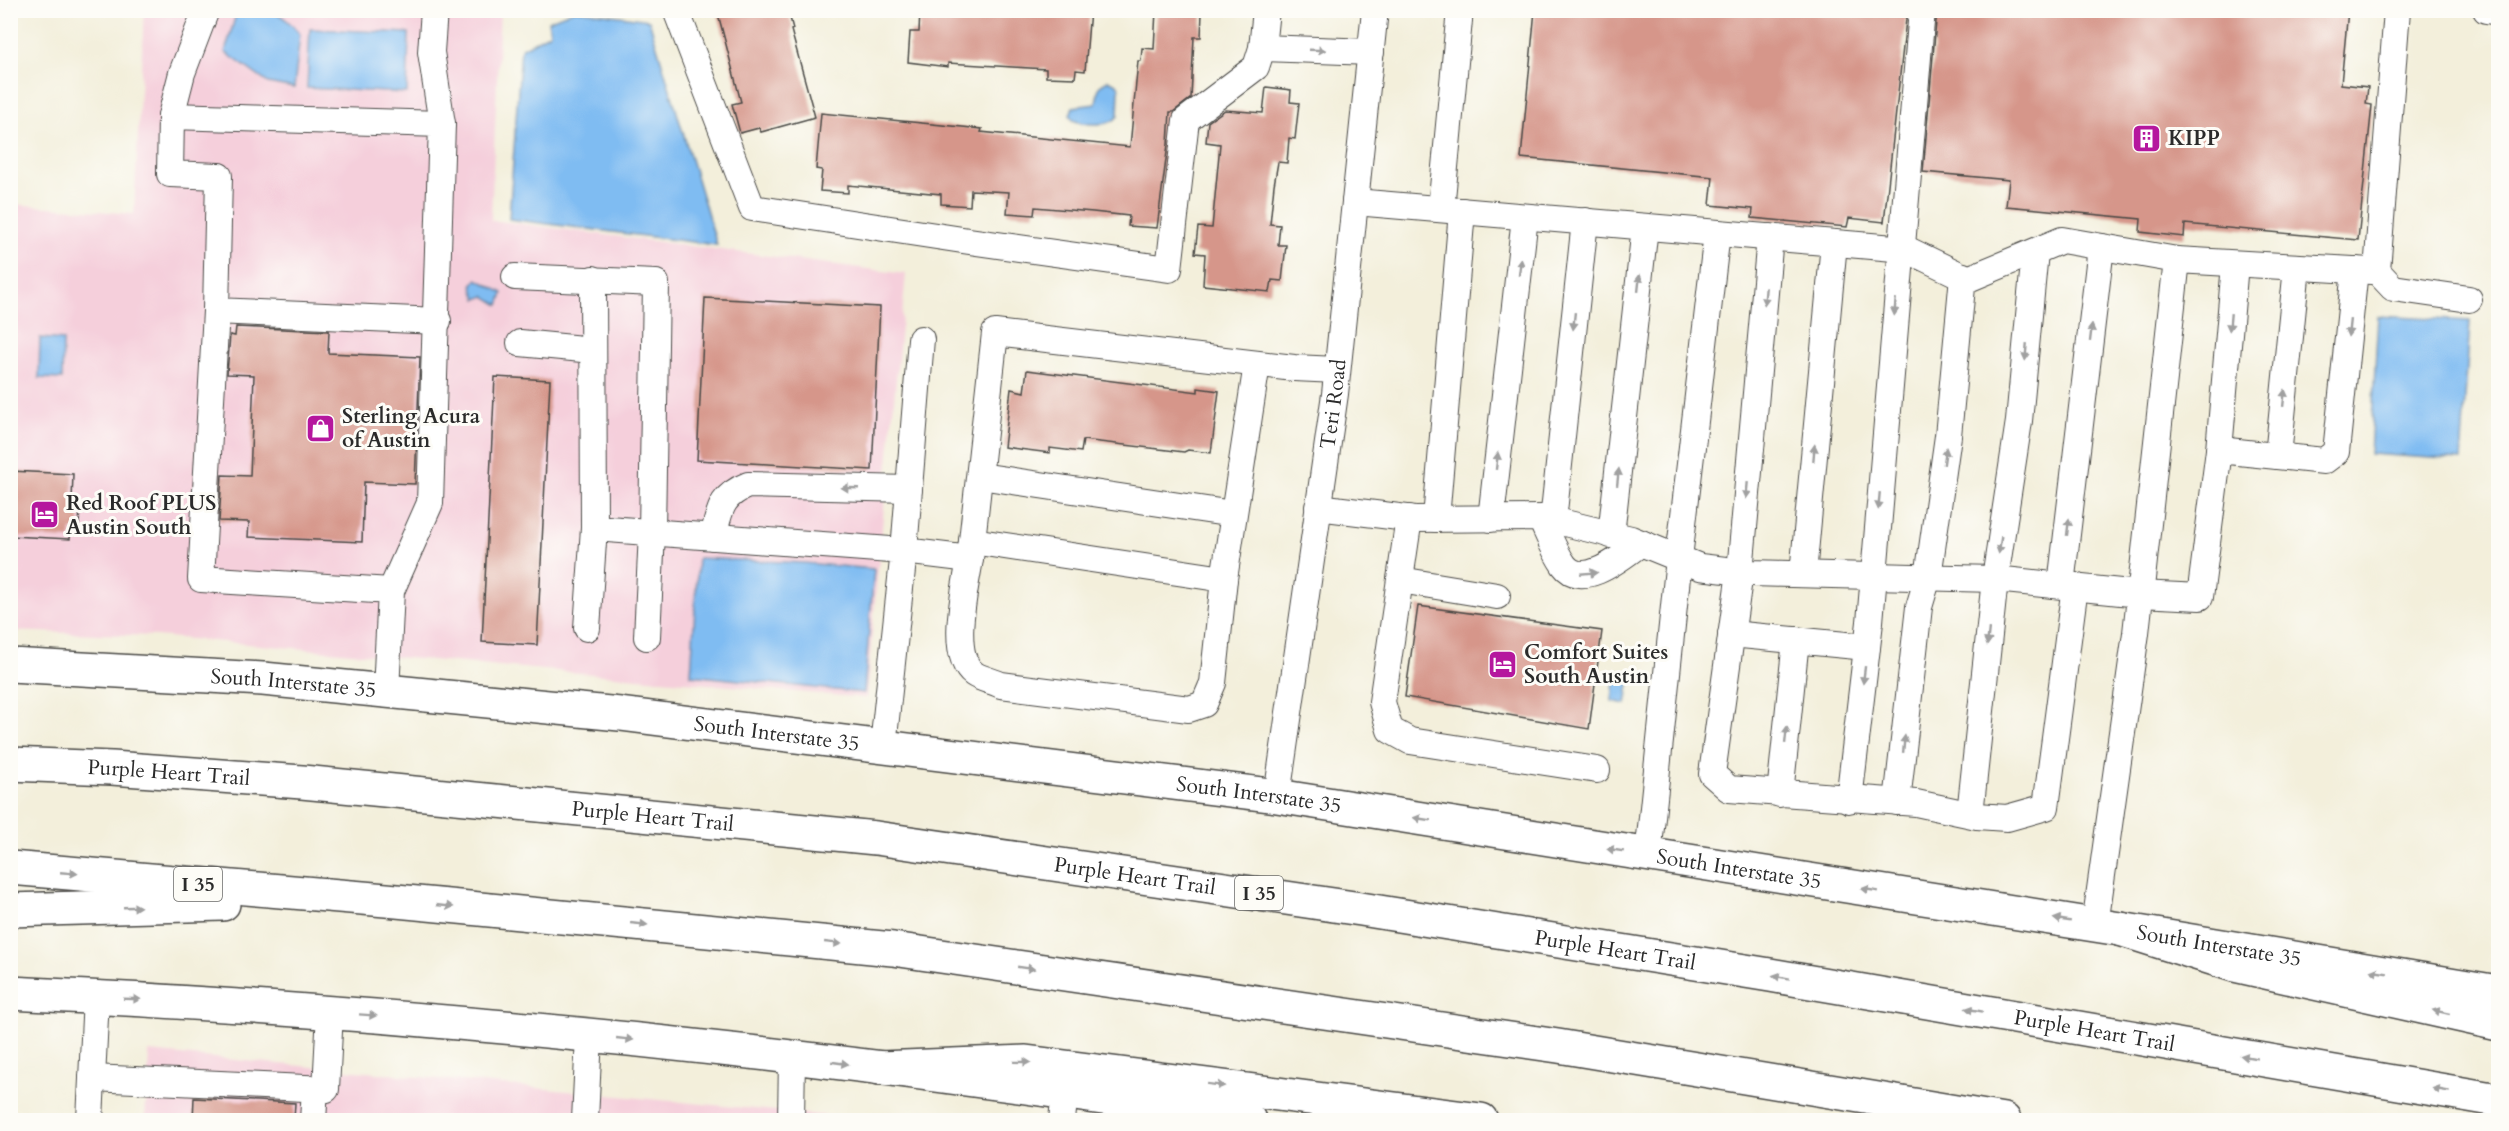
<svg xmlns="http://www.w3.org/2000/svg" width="2509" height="1131" font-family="Cardo,serif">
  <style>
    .built { fill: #f5cfdb }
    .water { fill: #7fbcf2; stroke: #55748e; stroke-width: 1.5 }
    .building { fill: #d6968a }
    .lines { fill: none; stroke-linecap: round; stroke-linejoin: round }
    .minor-casing { stroke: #494845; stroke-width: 28 }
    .major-casing { stroke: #494845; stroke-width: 36 }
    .highway-casing { stroke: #494845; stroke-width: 36 }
    .minor { stroke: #fff; stroke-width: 26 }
    .major { stroke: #fff; stroke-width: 33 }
    .highway { stroke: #fff; stroke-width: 33 }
    .oneway { fill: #a0a0a0 }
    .labels { text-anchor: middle; stroke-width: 6; stroke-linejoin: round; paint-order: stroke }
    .shield { fill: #fdfcf7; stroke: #6a6a68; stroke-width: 1.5 }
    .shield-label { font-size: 20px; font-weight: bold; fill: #2b2b2b }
    .poi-label { font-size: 21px; font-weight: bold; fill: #2b2b2b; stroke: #fdfcf7; text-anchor: start }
    .street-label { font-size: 21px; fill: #2b2b2b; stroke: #fdfcf7 }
  </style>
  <rect width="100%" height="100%" fill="#fdfcf7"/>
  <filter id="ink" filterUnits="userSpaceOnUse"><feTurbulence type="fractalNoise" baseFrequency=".0167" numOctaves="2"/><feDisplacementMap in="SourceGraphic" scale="12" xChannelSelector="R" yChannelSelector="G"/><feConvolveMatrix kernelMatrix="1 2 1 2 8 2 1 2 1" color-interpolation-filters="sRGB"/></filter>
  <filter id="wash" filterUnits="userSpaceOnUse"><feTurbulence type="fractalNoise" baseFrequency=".008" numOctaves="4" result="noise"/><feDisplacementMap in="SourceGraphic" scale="24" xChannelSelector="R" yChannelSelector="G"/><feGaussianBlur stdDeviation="1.35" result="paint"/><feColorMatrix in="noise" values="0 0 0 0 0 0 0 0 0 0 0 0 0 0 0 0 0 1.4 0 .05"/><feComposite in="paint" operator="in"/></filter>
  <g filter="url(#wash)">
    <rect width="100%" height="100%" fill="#f3efdb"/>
    <path class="built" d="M 144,11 L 500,11 L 491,220 L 906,274 L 866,698 L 156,636 L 11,631 L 11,204 L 134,214 Z
      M 149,1052 L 399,1075 L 870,1120 L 145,1120 Z"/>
    <path class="water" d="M 575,10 L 649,20 L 717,245 L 509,219 L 521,49 L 550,33 L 548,21 Z
      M 237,11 C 270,10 278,7 300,34 L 294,88 L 268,83 L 225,52 Z
      M 310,29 L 409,33 L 407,93 L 307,88 Z
      M 1108,80 L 1117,84 L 1119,88 L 1118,116 C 1111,127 1084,125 1073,120 L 1070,115 L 1073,107 L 1096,104 L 1099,87 Z
      M 477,279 L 503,293 L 499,305 L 485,296 L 477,299 L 472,285 Z
      M 2378,316 L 2470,321 L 2461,460 L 2370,454 Z
      M 40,338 L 63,340 L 62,379 L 39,378 Z
      M 698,558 L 804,563 L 874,569 L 864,693 L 691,675 Z
      M 1615,670 L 1631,673 L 1626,704 L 1612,701 Z"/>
    <g id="blocks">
      <path class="building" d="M 717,10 L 788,10 L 793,29 L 791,30 L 815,117 L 761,132 L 759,128 L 740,133 L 732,104 L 741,102 Z
        M 920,10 L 1090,10 L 1085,71 L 1076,70 L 1075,78 L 1046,77 L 1046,69 L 948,63 L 948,67 L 908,62 L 910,32 L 919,32 Z
        M 1156,10 L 1200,10 L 1202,13 L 1201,37 L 1194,37 L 1191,98 L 1173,112 L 1170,112 L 1168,144 L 1157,228 L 1128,226 L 1129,216 L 1093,212 L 1035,207 L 1034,215 L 1007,213 L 1009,192 L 971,190 L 970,206 L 941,204 L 941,194 L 848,185 L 848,193 L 820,191 L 822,170 L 816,169 L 821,113 L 982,129 L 981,132 L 1130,147 L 1138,61 L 1141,61 L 1142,48 L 1154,49 Z
        M 1535,10 L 1907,10 L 1884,222 L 1849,218 L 1847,227 L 1752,218 L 1753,209 L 1710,205 L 1713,177 L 1521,158 Z
        M 1937,10 L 2348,10 L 2341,84 L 2368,87 L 2366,104 L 2372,105 L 2358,240 L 2185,224 L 2184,237 L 2140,232 L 2141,219 L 2006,206 L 2009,180 L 1923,172 Z
        M 1266,87 L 1291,90 L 1290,102 L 1299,103 L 1295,139 L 1289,138 L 1287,163 L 1278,162 L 1274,185 L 1270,224 L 1280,225 L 1278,245 L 1286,245 L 1282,281 L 1272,280 L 1270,292 L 1203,285 L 1205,254 L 1195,253 L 1198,227 L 1212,228 L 1220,144 L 1206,142 L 1208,122 L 1225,110 L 1263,113 Z
        M 705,298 L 880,307 L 872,470 L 697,460 Z
        M 236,327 L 329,331 L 328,353 L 420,357 L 415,484 L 364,482 L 362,542 L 248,537 L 249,522 L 219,521 L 222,475 L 250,476 L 254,375 L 227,374 L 230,335 L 235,336 Z
        M 1027,370 L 1198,392 L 1198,388 L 1219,391 L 1211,453 L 1188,450 L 1184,452 L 1083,440 L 1081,452 L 1050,448 L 1050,453 L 1004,447 L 1011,389 L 1024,392 Z
        M 495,377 L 550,380 L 537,645 L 482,642 Z
        M 10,471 L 73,474 L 72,500 L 80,500 L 79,530 L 71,530 L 70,539 L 10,536 Z
        M 1418,606 L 1602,631 L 1589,729 L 1405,697 Z
        M 194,1098 L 295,1103 L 294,1120 L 193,1120 Z"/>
    </g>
  </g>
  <g filter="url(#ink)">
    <use href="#blocks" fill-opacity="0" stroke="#494845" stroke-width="1.5"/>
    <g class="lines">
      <defs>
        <g id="minor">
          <path d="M 434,10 L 431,52 L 442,124"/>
          <path d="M 676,10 L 752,208 L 969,241 L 1169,269 L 1186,120 L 1256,67 L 1262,48 L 1266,10"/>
          <path d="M 2397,10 L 2377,271 L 2393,288 L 2469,299"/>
          <path d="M 2486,10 L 2498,12"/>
          <path d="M 1262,48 L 1371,52"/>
          <path d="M 171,116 L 182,73 L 206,10"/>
          <path d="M 1355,202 L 1906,249 L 1968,279 L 2062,240 L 2177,260 L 2136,633 L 2095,925"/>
          <path d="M 1441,209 L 1460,10"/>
          <path d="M 1770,237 L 1740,572 L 1712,774 L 1729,789 L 1916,803 L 1977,816 L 2007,818 L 2046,807 L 2075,586"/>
          <path d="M 2177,260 L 2371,271"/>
          <path d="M 515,277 L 656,283 L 652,532 L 647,637"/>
          <path d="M 216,311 L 438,321"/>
          <path d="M 921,339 L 904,551 L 970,559 L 995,333 L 1294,368 L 1337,370"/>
          <path d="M 520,343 L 593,350"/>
          <path d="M 2219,450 L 2235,264"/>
          <path d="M 2278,456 L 2297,267"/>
          <path d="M 980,476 L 1233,514"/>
          <path d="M 1318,507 L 1415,519 L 1544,518 L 1631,539 L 1700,567 L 1751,573 L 1995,579 L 2140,594 L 2200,597 L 2219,450 L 2324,461 L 2336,452 L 2355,270"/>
          <path d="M 1409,518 L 1382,702 L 1390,730 L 1410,741 L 1597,770"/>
          <path d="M 1436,519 L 1462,211"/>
          <path d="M 1491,519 L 1525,217"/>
          <path d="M 1541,519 C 1548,534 1554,551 1564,565 C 1583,591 1624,555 1641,543"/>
          <path d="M 1553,521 L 1585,221"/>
          <path d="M 594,528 L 904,551 L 883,746"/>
          <path d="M 1611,535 L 1645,227"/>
          <path d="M 713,537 C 720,510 720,496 748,485 L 909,489"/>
          <path d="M 972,541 L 1224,579 L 1257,364"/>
          <path d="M 970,559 C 966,586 948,655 974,674 C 981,679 993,681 1001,685 L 1189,709 L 1204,704 L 1213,683 L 1224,579"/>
          <path d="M 1803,574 L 1834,243"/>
          <path d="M 1400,580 L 1497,596"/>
          <path d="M 2061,585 L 2101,247"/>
          <path d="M 587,628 L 594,528 L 593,279"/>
          <path d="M 1731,634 L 1867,647"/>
          <path d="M 386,691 L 391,591 L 430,503 L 442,124 L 171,116 L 170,174 L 219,176 L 216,311 L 201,579 L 391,591"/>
          <path d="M 1780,794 L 1796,640"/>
          <path id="s1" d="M 1277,796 L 1335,394 L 1375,10"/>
          <path d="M 1849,800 L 1870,622 L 1922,10"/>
          <path d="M 1897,802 L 1919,607 L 1928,577 L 1948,436 L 1963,276"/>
          <path d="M 1970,814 L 1995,579 L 2019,421 L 2035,252"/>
          <path d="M 1648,856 L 1679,558 L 1717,233"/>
          <path d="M 92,1078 L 326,1089 L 330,1012"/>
          <path d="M 90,1120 L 96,997"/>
          <path d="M 313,1120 L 315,1089"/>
          <path d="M 585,1120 L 589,1036"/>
          <path d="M 791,1120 L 792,1057"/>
          <path d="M 1062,1120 L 1065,1091"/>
        </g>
        <g id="major">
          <path id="s2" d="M 10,665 L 263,679 L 620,714 L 1277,796 L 2120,929 L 2498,992"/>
          <path d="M 10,993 C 425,1012 839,1055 1249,1120"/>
        </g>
        <g id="highway">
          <path id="s3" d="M 10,764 L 112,768 L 302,782 L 876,838 L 1361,909 L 1770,975 L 2498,1100"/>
          <path d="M 10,868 L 386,900 L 893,949 L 1558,1046 L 2004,1120"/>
          <path d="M 10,910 L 223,904"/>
          <path d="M 2120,929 L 2234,965 L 2498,1024"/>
          <path d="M 880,1068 L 1026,1062 L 1481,1120"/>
        </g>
      </defs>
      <use href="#minor" class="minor-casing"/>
      <use href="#major" class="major-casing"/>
      <use href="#highway" class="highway-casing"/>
      <use href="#minor" class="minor"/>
      <use href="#major" class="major"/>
      <use href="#highway" class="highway"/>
    </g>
    <defs><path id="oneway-solid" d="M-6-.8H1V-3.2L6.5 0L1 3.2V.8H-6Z" transform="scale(1.5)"/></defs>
    <g class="oneway">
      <use href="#oneway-solid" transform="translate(1317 50) rotate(2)"/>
      <use href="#oneway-solid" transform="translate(1520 267) rotate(-83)"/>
      <use href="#oneway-solid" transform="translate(1639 283) rotate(-84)"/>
      <use href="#oneway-solid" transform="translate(1765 296) rotate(95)"/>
      <use href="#oneway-solid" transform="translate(1895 307) rotate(95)"/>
      <use href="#oneway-solid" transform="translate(1574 321) rotate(96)"/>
      <use href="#oneway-solid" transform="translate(2230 322) rotate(95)"/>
      <use href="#oneway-solid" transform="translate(2349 328) rotate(96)"/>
      <use href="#oneway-solid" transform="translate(2091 333) rotate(-83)"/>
      <use href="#oneway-solid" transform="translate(2026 352) rotate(95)"/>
      <use href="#oneway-solid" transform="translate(2284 398) rotate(-84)"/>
      <use href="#oneway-solid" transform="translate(1814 453) rotate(-85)"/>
      <use href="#oneway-solid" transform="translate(1945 456) rotate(-82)"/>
      <use href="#oneway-solid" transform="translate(1497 461) rotate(-83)"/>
      <use href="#oneway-solid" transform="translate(1618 477) rotate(-84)"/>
      <use href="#oneway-solid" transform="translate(850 488) rotate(-178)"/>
      <use href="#oneway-solid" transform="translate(1747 490) rotate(95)"/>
      <use href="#oneway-solid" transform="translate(1879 501) rotate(95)"/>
      <use href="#oneway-solid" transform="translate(2068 527) rotate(-83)"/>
      <use href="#oneway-solid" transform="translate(2000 545) rotate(99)"/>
      <use href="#oneway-solid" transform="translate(1589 573) rotate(-5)"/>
      <use href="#oneway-solid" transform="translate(1988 637) rotate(96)"/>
      <use href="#oneway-solid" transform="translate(1864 675) rotate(97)"/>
      <use href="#oneway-solid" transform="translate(1786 735) rotate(-84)"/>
      <use href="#oneway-solid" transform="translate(1904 744) rotate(-84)"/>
      <use href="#oneway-solid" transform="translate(1422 819) rotate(-171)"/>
      <use href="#oneway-solid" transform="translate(1615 850) rotate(-171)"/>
      <use href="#oneway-solid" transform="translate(69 873) rotate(5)"/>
      <use href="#oneway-solid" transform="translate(1870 890) rotate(-171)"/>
      <use href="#oneway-solid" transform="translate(445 906) rotate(6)"/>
      <use href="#oneway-solid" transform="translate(132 907) rotate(-2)"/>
      <use href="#oneway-solid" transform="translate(2062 920) rotate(-171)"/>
      <use href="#oneway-solid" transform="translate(639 924) rotate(6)"/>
      <use href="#oneway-solid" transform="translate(833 943) rotate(6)"/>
      <use href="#oneway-solid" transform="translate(1026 968) rotate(8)"/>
      <use href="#oneway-solid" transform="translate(2379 972) rotate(-171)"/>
      <use href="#oneway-solid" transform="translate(1781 977) rotate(-170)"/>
      <use href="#oneway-solid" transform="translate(132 999) rotate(2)"/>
      <use href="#oneway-solid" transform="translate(1974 1010) rotate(-170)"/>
      <use href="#oneway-solid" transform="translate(2441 1012) rotate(-167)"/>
      <use href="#oneway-solid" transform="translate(368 1015) rotate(4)"/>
      <use href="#oneway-solid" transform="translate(625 1039) rotate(6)"/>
      <use href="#oneway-solid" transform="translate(2249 1057) rotate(-170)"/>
      <use href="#oneway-solid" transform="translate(1022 1062) rotate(1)"/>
      <use href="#oneway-solid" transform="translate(840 1063) rotate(8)"/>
      <use href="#oneway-solid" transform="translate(1216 1085) rotate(7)"/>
      <use href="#oneway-solid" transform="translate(2441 1090) rotate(-170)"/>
    </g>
  </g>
  <defs>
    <symbol id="building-square" viewBox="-11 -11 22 22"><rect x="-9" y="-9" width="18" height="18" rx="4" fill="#b5179e" stroke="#fdfcf7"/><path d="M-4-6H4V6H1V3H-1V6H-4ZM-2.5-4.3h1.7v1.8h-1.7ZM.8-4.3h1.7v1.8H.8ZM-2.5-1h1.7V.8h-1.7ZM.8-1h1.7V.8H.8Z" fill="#fff"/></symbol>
    <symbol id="shop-square" viewBox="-11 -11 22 22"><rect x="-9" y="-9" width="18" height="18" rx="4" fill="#b5179e" stroke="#fdfcf7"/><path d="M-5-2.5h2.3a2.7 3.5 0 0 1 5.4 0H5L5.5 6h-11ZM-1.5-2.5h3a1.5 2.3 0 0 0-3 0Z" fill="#fff"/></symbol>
    <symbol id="hotel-square" viewBox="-11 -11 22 22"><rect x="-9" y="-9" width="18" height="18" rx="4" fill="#b5179e" stroke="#fdfcf7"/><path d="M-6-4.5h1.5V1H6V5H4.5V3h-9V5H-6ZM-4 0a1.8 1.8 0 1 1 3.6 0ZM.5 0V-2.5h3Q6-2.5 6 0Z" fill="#fff"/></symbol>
  </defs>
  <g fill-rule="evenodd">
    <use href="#building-square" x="2130" y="122" width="33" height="33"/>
    <use href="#shop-square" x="304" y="412" width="33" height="33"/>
    <use href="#hotel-square" x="28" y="498" width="33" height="33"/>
    <use href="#hotel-square" x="1486" y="648" width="33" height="33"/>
  </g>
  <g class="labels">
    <g class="shield">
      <rect x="174" y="867" width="48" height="34" rx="4.5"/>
      <rect x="1235" y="876" width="48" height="34" rx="4.5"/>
    </g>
    <g class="shield-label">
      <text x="198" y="891">I 35</text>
      <text x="1259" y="900">I 35</text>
    </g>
    <g class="poi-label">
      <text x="2168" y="145">KIPP</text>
      <text x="342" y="423">Sterling Acura<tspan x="342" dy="24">of Austin</tspan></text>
      <text x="66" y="510">Red Roof PLUS<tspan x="66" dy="24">Austin South</tspan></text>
      <text x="1524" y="659">Comfort Suites<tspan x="1524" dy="24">South Austin</tspan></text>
    </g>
    <g class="street-label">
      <text dy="7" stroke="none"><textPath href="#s1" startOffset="396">Teri Road</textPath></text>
      <text dy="7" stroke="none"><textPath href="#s2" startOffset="284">South Interstate 35</textPath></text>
      <text dy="7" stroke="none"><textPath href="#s2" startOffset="770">South Interstate 35</textPath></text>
      <text dy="7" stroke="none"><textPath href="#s3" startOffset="159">Purple Heart Trail</textPath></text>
      <text dy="7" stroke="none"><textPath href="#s2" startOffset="1256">South Interstate 35</textPath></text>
      <text dy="7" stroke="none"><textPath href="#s3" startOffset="645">Purple Heart Trail</textPath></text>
      <text dy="7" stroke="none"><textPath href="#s2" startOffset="1742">South Interstate 35</textPath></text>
      <text dy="7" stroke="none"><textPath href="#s3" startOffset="1131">Purple Heart Trail</textPath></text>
      <text dy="7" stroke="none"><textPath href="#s2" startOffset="2228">South Interstate 35</textPath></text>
      <text dy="7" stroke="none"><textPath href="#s3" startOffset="1617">Purple Heart Trail</textPath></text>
      <text dy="7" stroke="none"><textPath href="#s3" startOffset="2103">Purple Heart Trail</textPath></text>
    </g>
  </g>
  <rect width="2509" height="1131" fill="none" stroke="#fdfcf7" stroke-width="36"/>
</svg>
